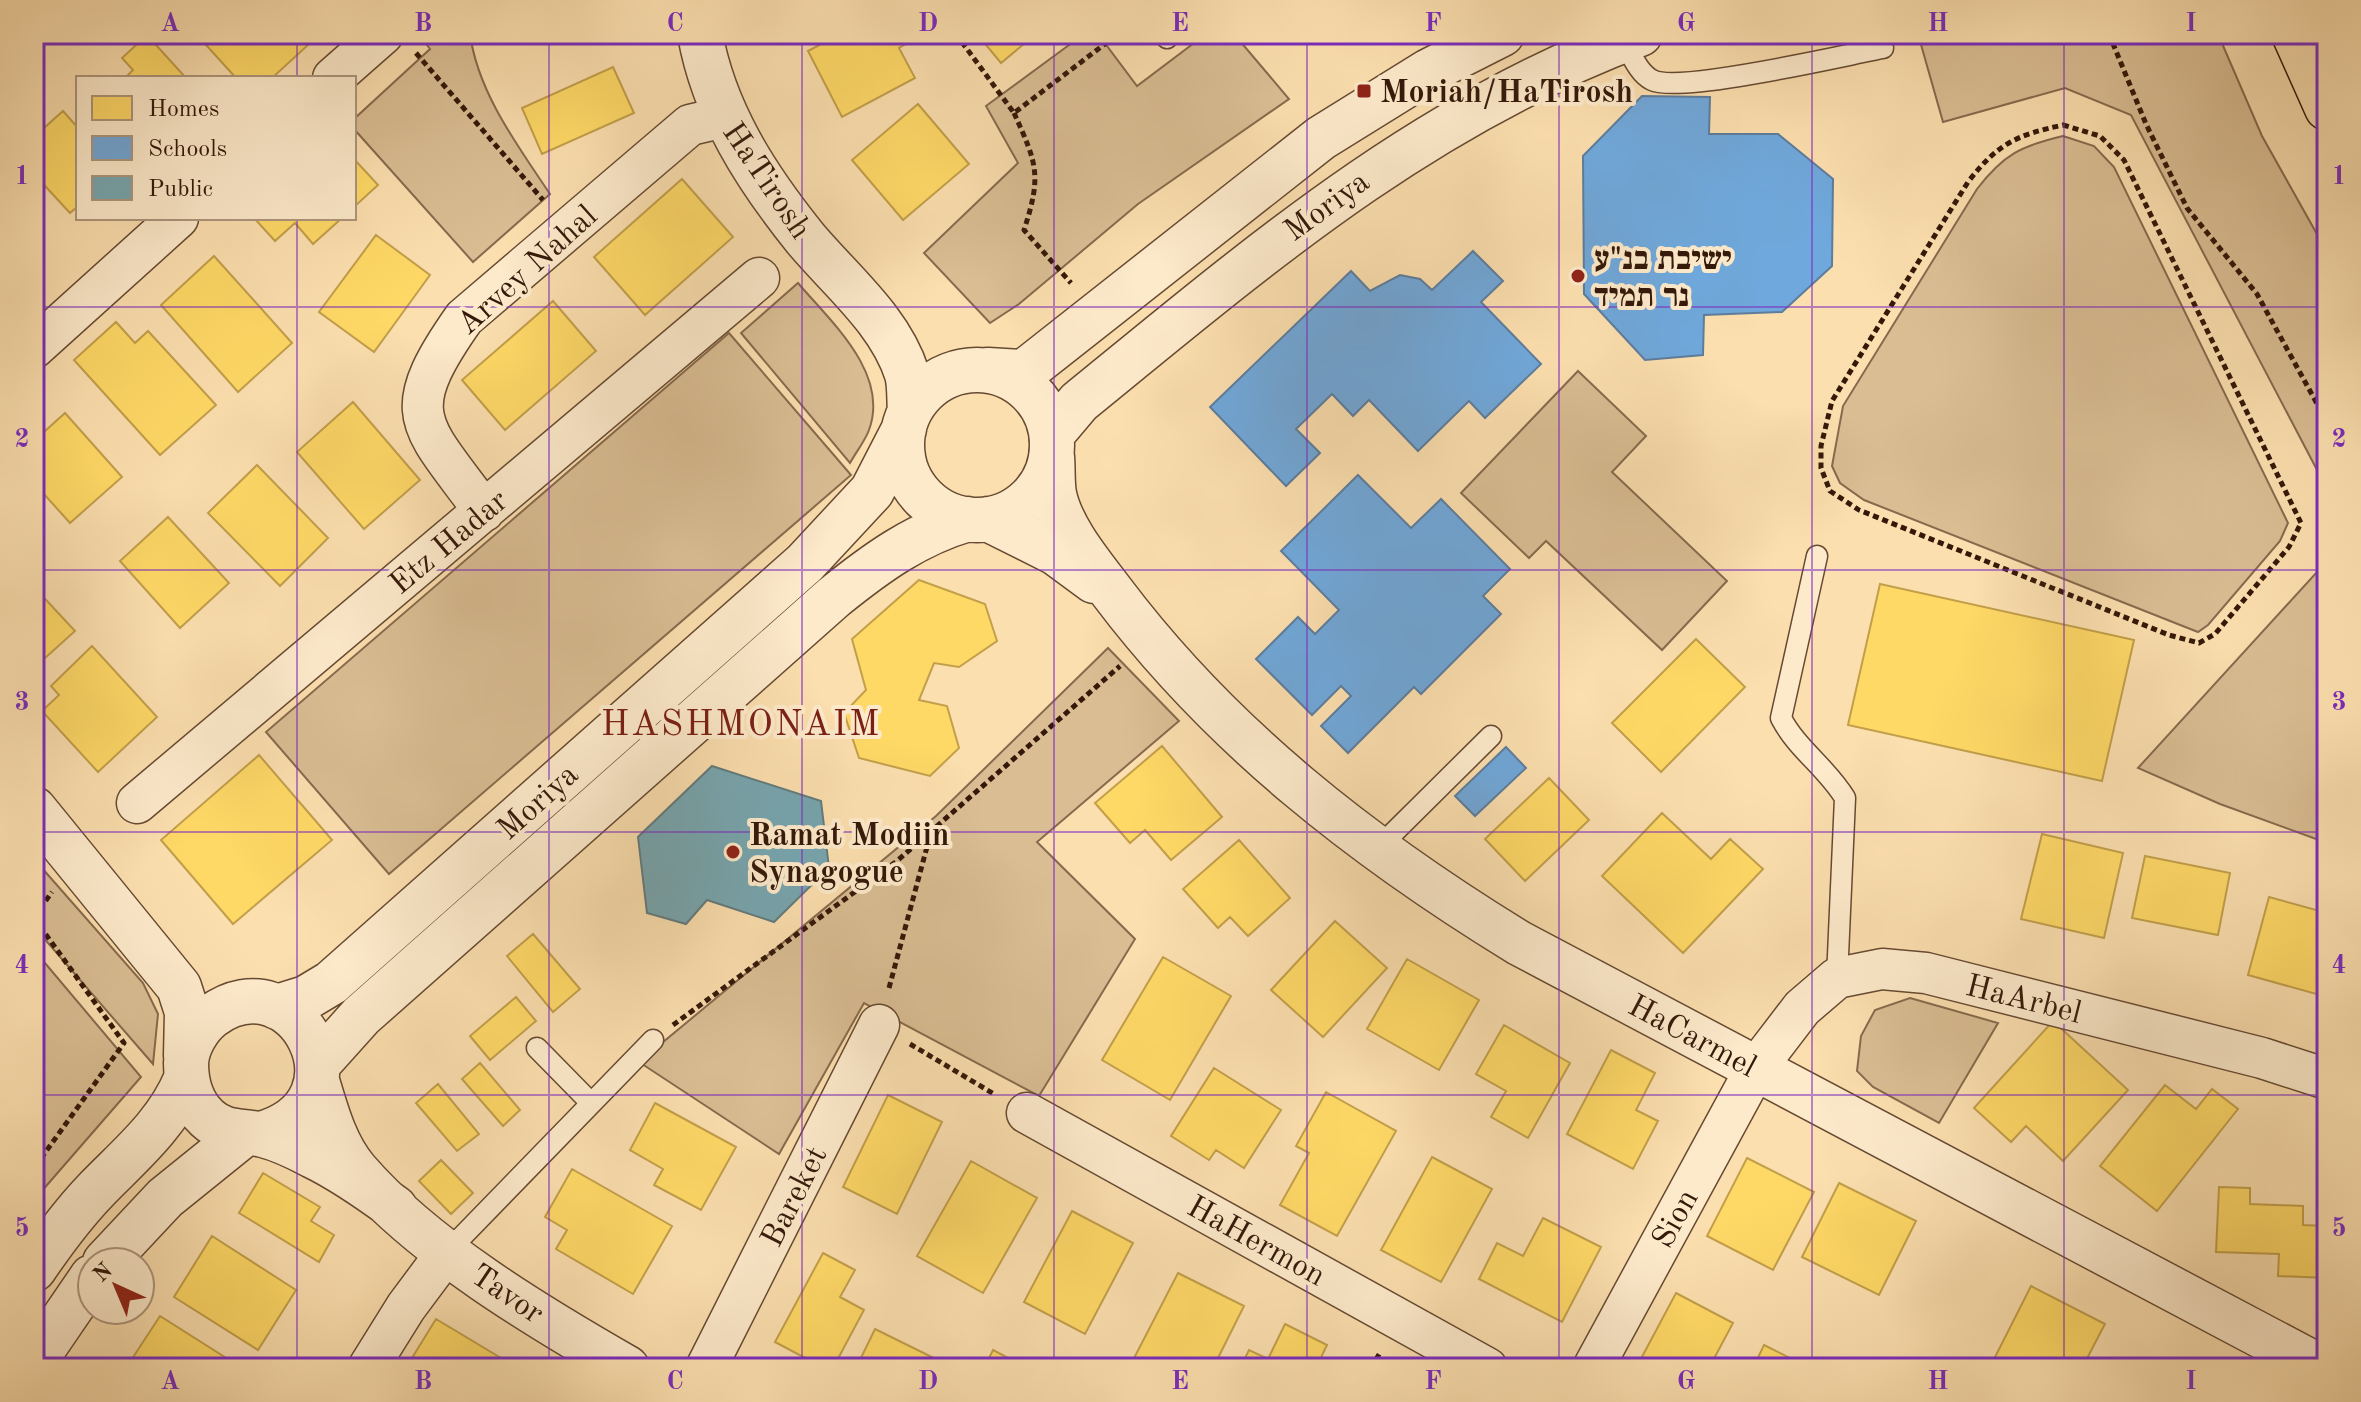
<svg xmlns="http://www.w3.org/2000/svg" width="2361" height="1402" font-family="'Old Standard TT','Frank Ruhl Libre',serif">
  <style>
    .green { fill: #dabd93; stroke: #876a4e; stroke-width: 2 }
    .homes { fill: #ffd966; stroke: #c29f4a; stroke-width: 2 }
    .schools { fill: #6fa8dc; stroke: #5d7d9d; stroke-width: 2 }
    .public { fill: #76a5af; stroke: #627b7d; stroke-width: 2 }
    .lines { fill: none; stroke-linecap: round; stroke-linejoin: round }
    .service-casing { stroke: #664a32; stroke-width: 23 }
    .minor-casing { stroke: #664a32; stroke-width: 43 }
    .tertiary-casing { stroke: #664a32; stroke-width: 47 }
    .primary-casing { stroke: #341809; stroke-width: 47 }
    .path { stroke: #341809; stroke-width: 5; stroke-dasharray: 6 4; stroke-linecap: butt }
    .service { stroke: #fdeacb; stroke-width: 20 }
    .minor { stroke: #fdeacb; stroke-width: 40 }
    .tertiary { stroke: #fdeacb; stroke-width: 44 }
    .primary { stroke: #fcdfaf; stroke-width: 44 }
    .grid { fill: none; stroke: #7b2cbf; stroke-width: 2; stroke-opacity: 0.55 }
    .poi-dot { fill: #8f2418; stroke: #fdeacb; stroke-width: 3 }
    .labels { text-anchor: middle; stroke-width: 8; stroke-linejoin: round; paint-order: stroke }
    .poi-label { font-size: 32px; font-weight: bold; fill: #341809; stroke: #fdeacb; text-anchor: start }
    .street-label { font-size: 32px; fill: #341809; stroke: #fdeacb }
    .quarter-label { font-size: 36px; letter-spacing: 2px; fill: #7a1f14; stroke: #fdeacb }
    .neatline { fill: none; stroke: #7b2cbf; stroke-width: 3 }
    .grid-label { font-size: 26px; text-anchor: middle; font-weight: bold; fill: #7b2cbf }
  </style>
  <rect width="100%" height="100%" fill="#fcdfaf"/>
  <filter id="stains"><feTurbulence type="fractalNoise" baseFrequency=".0025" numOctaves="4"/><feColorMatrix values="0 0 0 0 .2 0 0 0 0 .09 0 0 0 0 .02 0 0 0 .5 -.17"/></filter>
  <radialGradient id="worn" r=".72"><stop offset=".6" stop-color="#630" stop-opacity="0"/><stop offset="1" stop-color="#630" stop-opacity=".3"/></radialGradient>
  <path class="green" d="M 419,34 L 470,34 C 478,93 518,146 550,194 L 473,262 L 354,129 L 354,119 L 430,49 Z
    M 1084,34 L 1098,34 L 1137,86 L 1206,34 L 1234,34 L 1289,99 L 1138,204 L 1019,304 L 990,323 L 924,253 L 1018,163 L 986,106 Z
    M 1918,34 L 2218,34 L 2262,136 L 2327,252 L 2327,489 L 2131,115 L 2065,88 L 1943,122 Z
    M 2063,136 L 2094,146 L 2114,167 L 2288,523 L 2280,541 L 2208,625 L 2198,632 L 1864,500 L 1840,483 L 1832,466 L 1843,406 L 1977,189 C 2004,154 2021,146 2063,136 Z
    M 798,283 C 830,321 890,373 869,430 C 865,441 856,452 850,463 L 741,333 Z
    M 729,333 L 851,475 L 389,874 L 266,732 Z
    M 1578,371 L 1646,436 L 1612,472 L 1727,581 L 1662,650 L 1546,541 L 1529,558 L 1461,493 Z
    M 2327,561 L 2327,843 L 2220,804 L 2138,768 Z
    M 1108,648 L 1179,721 L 1037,842 L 1135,939 L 1039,1096 L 864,1003 L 779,1154 L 639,1062 L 936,816 Z
    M 34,859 L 143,983 L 158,1014 L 153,1064 L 34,927 Z
    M 34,950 L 141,1077 L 34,1200 Z
    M 1910,998 L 1998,1023 L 1939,1123 L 1873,1087 L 1857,1071 L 1861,1036 L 1875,1010 Z"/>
  <path class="homes" d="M 196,34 L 298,34 L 308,45 L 272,78 L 236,78 Z
    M 840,34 L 913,34 L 916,38 L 899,48 L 915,78 L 842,117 L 808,51 Z
    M 977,34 L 1036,34 L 1001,63 Z
    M 147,35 L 186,78 L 125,78 L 133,70 L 122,58 Z
    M 613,67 L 634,113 L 542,154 L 522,108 Z
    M 918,104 L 969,164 L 903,220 L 852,160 Z
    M 63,111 L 78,128 L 78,206 L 70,213 L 34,174 L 34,137 Z
    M 354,159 L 378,185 L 354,207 Z
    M 682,179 L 733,237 L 645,315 L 594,257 Z
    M 254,218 L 342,218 L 313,244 L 295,223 L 275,241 Z
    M 376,235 L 430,275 L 374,352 L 319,312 Z
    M 214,256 L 292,343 L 238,392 L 161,305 Z
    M 553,301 L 596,351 L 505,430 L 462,380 Z
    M 116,322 L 135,343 L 148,331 L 216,405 L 160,455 L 74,360 Z
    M 353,402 L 420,480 L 364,529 L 297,452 Z
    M 65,413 L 122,477 L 70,523 L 34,483 L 34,441 Z
    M 257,465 L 328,538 L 280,586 L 208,513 Z
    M 168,517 L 229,583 L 180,628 L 120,561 Z
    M 919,580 L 985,604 L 997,641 L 959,667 L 934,663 L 919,700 L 947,706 L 959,748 L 930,776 L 859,758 L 844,713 L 866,690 L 852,639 Z
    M 1880,584 L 2134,640 L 2102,781 L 1848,725 Z
    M 34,587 L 75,631 L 34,668 Z
    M 1696,639 L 1745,687 L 1661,772 L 1612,723 Z
    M 92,646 L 157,717 L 98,772 L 42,711 L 59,695 L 51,686 Z
    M 1162,746 L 1222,817 L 1171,860 L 1145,830 L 1130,843 L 1095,803 Z
    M 259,755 L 332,840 L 233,924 L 161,840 Z
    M 1549,778 L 1589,820 L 1525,881 L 1485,839 Z
    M 1662,813 L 1711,859 L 1730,839 L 1763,869 L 1683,953 L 1602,876 Z
    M 2042,834 L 2123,853 L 2104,938 L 2021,919 Z
    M 1239,840 L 1290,898 L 1248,936 L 1230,917 L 1218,928 L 1183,889 Z
    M 2145,856 L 2230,873 L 2218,935 L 2132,918 Z
    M 2269,897 L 2327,913 L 2327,997 L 2248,975 Z
    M 1335,921 L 1387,968 L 1323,1037 L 1271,990 Z
    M 533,934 L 580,989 L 553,1012 L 507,956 Z
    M 1163,957 L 1231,996 L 1170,1100 L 1102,1060 Z
    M 1407,959 L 1479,1000 L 1439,1070 L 1367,1029 Z
    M 516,997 L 536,1021 L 490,1060 L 470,1036 Z
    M 2053,1021 L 2128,1090 L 2063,1161 L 2026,1126 L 2011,1142 L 1974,1108 Z
    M 1504,1025 L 1570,1063 L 1528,1138 L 1491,1117 L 1506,1091 L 1476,1074 Z
    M 1611,1050 L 1655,1073 L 1636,1110 L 1658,1121 L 1633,1169 L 1567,1134 Z
    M 480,1063 L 520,1110 L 503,1126 L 462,1079 Z
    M 1214,1068 L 1281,1110 L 1244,1168 L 1216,1150 L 1209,1160 L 1171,1136 Z
    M 438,1084 L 479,1134 L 457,1151 L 416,1103 Z
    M 2165,1085 L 2196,1109 L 2212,1089 L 2238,1109 L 2157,1211 L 2100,1166 Z
    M 1326,1092 L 1396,1131 L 1337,1236 L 1280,1205 L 1309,1153 L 1296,1146 Z
    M 888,1095 L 942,1122 L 897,1214 L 843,1187 Z
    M 655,1103 L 736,1147 L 701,1210 L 654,1185 L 663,1169 L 630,1150 Z
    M 1432,1157 L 1492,1189 L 1441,1282 L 1381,1250 Z
    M 1747,1158 L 1814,1192 L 1773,1270 L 1707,1236 Z
    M 441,1160 L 473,1193 L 451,1214 L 419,1181 Z
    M 971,1161 L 1037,1198 L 983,1293 L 917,1256 Z
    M 572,1169 L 672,1226 L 633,1294 L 556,1249 L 567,1230 L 545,1217 Z
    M 263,1173 L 320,1207 L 311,1221 L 334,1235 L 319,1262 L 239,1213 Z
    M 1839,1183 L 1916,1221 L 1879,1295 L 1802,1257 Z
    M 2219,1187 L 2250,1188 L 2250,1204 L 2303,1206 L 2303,1225 L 2327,1226 L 2327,1278 L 2278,1276 L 2279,1254 L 2216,1252 Z
    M 1072,1211 L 1133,1243 L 1085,1334 L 1024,1302 Z
    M 1543,1218 L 1601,1247 L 1562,1322 L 1479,1279 L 1497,1243 L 1523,1256 Z
    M 212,1236 L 296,1290 L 258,1350 L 174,1297 Z
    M 823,1253 L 855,1270 L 840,1297 L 864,1310 L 833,1368 L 824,1368 L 775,1342 Z
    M 1178,1273 L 1244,1306 L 1213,1368 L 1145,1368 L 1132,1362 Z
    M 2031,1286 L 2105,1324 L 2082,1368 L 2007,1368 L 1993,1361 Z
    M 1676,1293 L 1733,1323 L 1709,1368 L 1636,1368 Z
    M 160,1316 L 242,1368 L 126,1368 Z
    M 436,1319 L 501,1358 L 495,1368 L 428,1368 L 412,1358 Z
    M 1285,1324 L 1327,1345 L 1316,1368 L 1240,1368 L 1249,1350 L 1268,1359 Z
    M 875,1329 L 954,1368 L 856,1368 Z
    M 1764,1345 L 1810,1368 L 1753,1368 Z
    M 993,1350 L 1027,1368 L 984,1368 Z"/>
  <path class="schools" d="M 1642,96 L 1710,97 L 1709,134 L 1778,134 L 1833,179 L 1832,266 L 1782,312 L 1704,315 L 1703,355 L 1645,360 L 1584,294 L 1583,156 Z
    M 1473,251 L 1503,281 L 1481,302 L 1541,364 L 1485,418 L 1469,401 L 1418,451 L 1369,400 L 1353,416 L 1332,394 L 1296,429 L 1320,453 L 1286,486 L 1210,407 L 1351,271 L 1370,291 L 1400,275 L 1420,279 L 1432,290 Z
    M 1358,475 L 1411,528 L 1441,499 L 1510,569 L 1483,596 L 1501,614 L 1421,694 L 1414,687 L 1348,753 L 1321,726 L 1351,696 L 1341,686 L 1312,715 L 1256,659 L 1298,617 L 1315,634 L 1339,610 L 1281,551 Z
    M 1506,747 L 1526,768 L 1475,816 L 1455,796 Z"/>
  <path class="public" d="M 712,766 L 821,801 L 829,868 L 774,922 L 707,900 L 686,924 L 647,913 L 638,837 Z"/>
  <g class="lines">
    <defs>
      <path id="service" d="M 1163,34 L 1167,38
        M 1623,40 C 1631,53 1638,73 1652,80 C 1679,94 1845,55 1883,48
        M 1817,556 L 1781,718 C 1797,749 1827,768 1845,798 L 1837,978
        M 1376,850 L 1491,736
        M 537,1048 L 591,1103
        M 447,1252 L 653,1040"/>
      <path id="minor" d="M 333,78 L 383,34
        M 34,348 L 178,218
        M 484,511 C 420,423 395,416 464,318 L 690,125 L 724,117
        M 137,803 L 759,278
        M 1027,1113 L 1487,1368
        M 368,1368 L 406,1307 L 447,1252
        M 706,1368 L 879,1025
        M 1593,1368 L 1756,1068 L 1802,1008 L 1837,978 L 1882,969 L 1926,973 L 2262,1058 L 2327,1079"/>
      <path id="tertiary" d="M 700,34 C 714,112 756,177 805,238 C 840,280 890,320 907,374 C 910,385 909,399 910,411
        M 988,370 L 1024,372 L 1321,138 L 1429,71 L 1502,34
        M902 445a75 75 0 1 1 150 0a75 75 0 1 1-150 0Z
        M 1052,434 L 1079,402 C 1257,257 1420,116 1640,34
        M 1052,457 C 1053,469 1052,482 1054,494 C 1061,529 1091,564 1112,592 C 1222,738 1364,848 1519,943 L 2322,1368
        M 988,519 L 1056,553 L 1094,581
        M 34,809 L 179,987 L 187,1012 L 186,1056
        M 277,1007 L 306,998 L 331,983 L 805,563 L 872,491 L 904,429
        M 317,1065 L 361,1016 L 834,597 C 876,563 916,534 968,519
        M 317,1081 C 326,1111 335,1145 356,1170 C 423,1248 538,1317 627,1368
        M 261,1134 C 374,1102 295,955 212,1016 C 199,1026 187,1045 186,1063 C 186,1083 191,1103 207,1118 C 224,1134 242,1130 263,1135 C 279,1139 298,1148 313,1156 C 342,1170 369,1189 395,1208
        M 105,1262 L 165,1198 L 243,1135
        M 34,1269 C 53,1241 73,1214 96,1190 C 130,1155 167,1125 186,1079
        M 34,1362 L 92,1277"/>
      <path id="primary" d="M 2294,34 L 2327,108"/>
    </defs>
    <use href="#service" class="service-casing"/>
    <use href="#minor" class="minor-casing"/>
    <use href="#tertiary" class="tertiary-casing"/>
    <use href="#primary" class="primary-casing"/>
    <path class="path" d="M 956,34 L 1014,113 L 1118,34
      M 2109,34 L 2146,124 L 2187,208 L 2257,294 L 2327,422
      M 416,53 L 543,200
      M 1014,113 C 1037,164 1042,175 1024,230 L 1071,283
      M 2063,125 L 2100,136 L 2124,160 L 2301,523 L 2289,547 L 2215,634 L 2199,643 L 2169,635 L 1859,510 L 1830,491 L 1821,468 L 1821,446 L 1832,401 L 1968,182 C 1998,143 2017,135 2063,125 Z
      M 34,917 L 52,892
      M 34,918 L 124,1043 L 34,1168
      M 889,988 L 931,832
      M 673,1025 L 897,861 L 1120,666
      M 910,1044 L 994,1094
      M 1371,1368 L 1381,1351"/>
    <use href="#service" class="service"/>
    <use href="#minor" class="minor"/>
    <use href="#tertiary" class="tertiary"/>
    <use href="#primary" class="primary"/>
  </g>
  <path class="grid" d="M 297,34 L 297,78M 549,34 L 549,1368M 802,34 L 802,1368M 1054,34 L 1054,1368M 1307,34 L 1307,1368M 1559,34 L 1559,1368M 1812,34 L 1812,1368M 2064,34 L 2064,1368M 297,218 L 297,1368M 34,307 L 2327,307M 34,570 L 2327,570M 34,832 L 2327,832M 34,1095 L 2327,1095"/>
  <g class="poi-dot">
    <rect x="1356" y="83" width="16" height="16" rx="4"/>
    <circle cx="1578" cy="276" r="8"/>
    <circle cx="733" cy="852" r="8"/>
  </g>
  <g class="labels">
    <g class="poi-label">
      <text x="1380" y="102">Moriah/HaTirosh</text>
      <text x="1594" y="269">ישיבת בנ"ע<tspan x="1594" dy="37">נר תמיד</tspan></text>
      <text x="749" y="845">Ramat Modiin<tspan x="749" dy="37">Synagogue</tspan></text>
    </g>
    <g class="street-label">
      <text transform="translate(768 180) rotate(56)" y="11">HaTirosh</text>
      <text transform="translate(1326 205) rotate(-36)" y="11">Moriya</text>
      <text transform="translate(526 269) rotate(-42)" y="11">Arvey Nahal</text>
      <text transform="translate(448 541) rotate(-40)" y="11">Etz Hadar</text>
      <text transform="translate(537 801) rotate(-42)" y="11">Moriya</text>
      <text transform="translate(2024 998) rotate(14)" y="11">HaArbel</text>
      <text transform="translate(1693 1035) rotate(28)" y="11">HaCarmel</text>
      <text transform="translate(793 1196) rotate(-63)" y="11">Bareket</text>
      <text transform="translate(1674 1218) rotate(-61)" y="11">Sion</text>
      <text transform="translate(1257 1240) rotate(29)" y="11">HaHermon</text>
      <text transform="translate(508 1293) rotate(34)" y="11">Tavor</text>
    </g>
    <g class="quarter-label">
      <text x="741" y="735">HASHMONAIM</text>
    </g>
  </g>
  <rect width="2361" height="1402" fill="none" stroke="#fcdfaf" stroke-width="88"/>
  <rect x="76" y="76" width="280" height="144" fill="#fdeacb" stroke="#ad967d" stroke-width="2"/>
  <rect x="92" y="96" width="40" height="24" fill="#ffd966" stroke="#ad967d" stroke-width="2"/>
  <text x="148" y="116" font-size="24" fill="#341809">Homes</text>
  <rect x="92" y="136" width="40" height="24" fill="#6fa8dc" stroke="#ad967d" stroke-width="2"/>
  <text x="148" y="156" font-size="24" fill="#341809">Schools</text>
  <rect x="92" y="176" width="40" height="24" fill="#76a5af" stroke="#ad967d" stroke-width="2"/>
  <text x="148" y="196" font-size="24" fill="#341809">Public</text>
  <g transform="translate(116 1286) rotate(316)"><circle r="38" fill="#fdeacb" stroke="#ad967d" stroke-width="2"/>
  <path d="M0-6L14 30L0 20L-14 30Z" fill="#8f2418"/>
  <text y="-12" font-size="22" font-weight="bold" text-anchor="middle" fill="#341809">N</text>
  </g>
  <rect x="44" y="44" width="2273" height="1314" class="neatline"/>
  <g class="grid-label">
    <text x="170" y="31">A</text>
    <text x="423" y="31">B</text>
    <text x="675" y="31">C</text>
    <text x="928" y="31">D</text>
    <text x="1180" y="31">E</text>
    <text x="1433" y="31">F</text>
    <text x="1686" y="31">G</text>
    <text x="1938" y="31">H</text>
    <text x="2191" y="31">I</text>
    <text x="22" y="184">1</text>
    <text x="2339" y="184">1</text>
    <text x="22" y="447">2</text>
    <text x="2339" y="447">2</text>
    <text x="22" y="710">3</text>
    <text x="2339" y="710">3</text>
    <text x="22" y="973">4</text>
    <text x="2339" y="973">4</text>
    <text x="22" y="1236">5</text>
    <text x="2339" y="1236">5</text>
    <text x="170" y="1389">A</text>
    <text x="423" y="1389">B</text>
    <text x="675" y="1389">C</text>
    <text x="928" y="1389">D</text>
    <text x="1180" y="1389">E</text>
    <text x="1433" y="1389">F</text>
    <text x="1686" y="1389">G</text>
    <text x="1938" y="1389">H</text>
    <text x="2191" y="1389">I</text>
  </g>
  <rect width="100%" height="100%" filter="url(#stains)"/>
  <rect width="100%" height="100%" fill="url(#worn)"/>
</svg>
